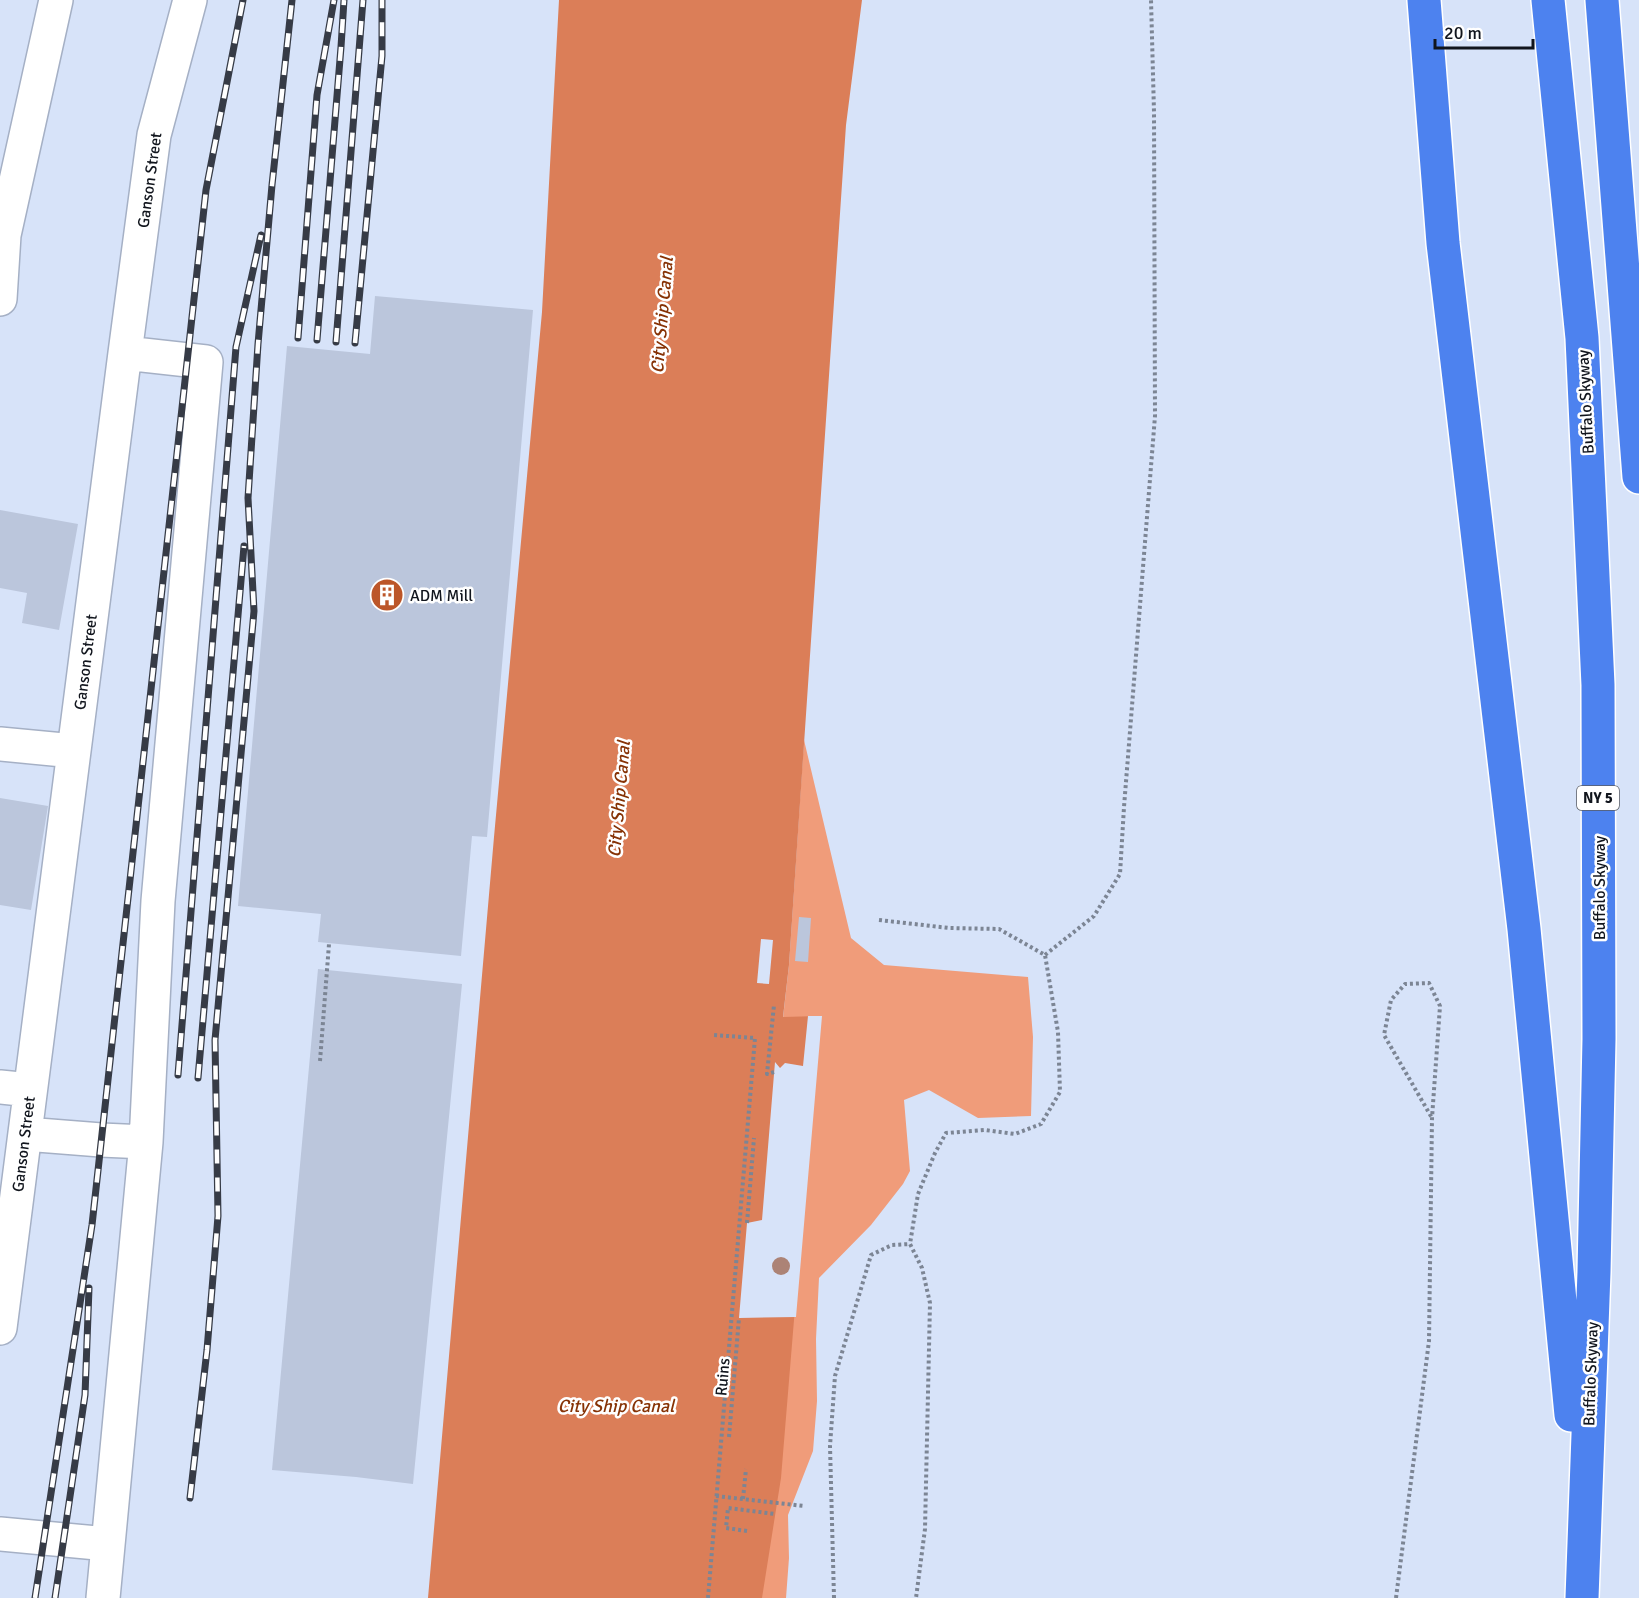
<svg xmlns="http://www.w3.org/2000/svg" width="1639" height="1598" font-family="Signika,sans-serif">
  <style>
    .green { fill: #f09c7a }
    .water { fill: #db7e58 }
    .pier { fill: #d7e3f9 }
    .building { fill: #bbc6dc }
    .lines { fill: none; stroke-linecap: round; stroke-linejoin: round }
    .minor-casing { stroke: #a5b0c5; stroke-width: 36 }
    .highway-casing { stroke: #fff; stroke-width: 36 }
    .path { stroke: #7c8594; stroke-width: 4; stroke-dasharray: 3 3; stroke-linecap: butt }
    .minor { stroke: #fff; stroke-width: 33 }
    .highway { stroke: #4d82ef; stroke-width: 33 }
    .rail-casing { stroke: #363b46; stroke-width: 7 }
    .rail { stroke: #fff; stroke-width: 4.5; stroke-dasharray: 14; stroke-linecap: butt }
    .tree { fill: #ac8376 }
    .labels { text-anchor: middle; stroke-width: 5; stroke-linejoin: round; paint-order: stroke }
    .shield { fill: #fff; stroke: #585b61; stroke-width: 1.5 }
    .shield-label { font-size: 15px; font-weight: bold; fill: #11151d }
    .street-label { font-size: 16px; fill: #11151d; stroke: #fff }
    .poi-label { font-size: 16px; fill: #11151d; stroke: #fff; text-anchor: start }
    .water-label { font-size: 18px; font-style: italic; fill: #863205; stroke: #fff }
  </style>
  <rect width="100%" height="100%" fill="#d7e3f9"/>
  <path class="green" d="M 804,740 L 851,938 L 884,965 L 1028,977 L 1033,1037 L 1031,1116 L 978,1118 L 929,1090 L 904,1100 L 910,1171 L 903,1184 L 871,1225 L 819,1278 L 816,1339 L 817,1401 L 813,1451 L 788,1515 L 789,1558 L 786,1598 L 745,1598 L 808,1017 L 783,1018 L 789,965 Z"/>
  <path class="water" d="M 559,0 L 862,0 L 846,125 L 789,965 L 783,1017 L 819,1016 L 781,1478 L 762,1598 L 428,1598 L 494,837 L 542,312 Z"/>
  <path class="pier" d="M 761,939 L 773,940 L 769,984 L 757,983 Z
    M 808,1016 L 822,1016 L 796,1317 L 739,1318 L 747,1223 L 762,1220 L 775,1062 L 780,1068 L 785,1063 L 803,1066 Z"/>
  <path class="building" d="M 375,296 L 533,310 L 487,837 L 472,836 L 461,956 L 318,942 L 321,914 L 238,906 L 287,346 L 370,354 Z
    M 0,510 L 78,524 L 59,630 L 22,623 L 27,593 L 0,588 Z
    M 0,798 L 48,806 L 31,910 L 0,905 Z
    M 799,917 L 811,918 L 808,962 L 795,961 Z
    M 318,969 L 462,984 L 413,1484 L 356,1477 L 272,1470 Z"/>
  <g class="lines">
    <defs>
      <path id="minor" d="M 0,299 L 4,235 L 56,0
        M 0,744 L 74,751
        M 0,1087 L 30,1090
        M 25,1134 L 101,1140 L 146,1142
        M 0,1328 L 125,353 L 154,135 L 190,0
        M 0,1534 L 108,1544
        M 103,1598 L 146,1142 L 158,901 L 206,362 L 125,353"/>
      <path id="highway" d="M 1424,0 L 1443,243 L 1524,929 L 1571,1415
        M 1548,0 L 1582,338 L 1598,685 L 1599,1039 L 1594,1272 L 1582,1598
        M 1602,0 L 1639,477"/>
    </defs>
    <use href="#minor" class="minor-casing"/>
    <use href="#highway" class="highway-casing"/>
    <path class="path" d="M 879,920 L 949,928 L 999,929 L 1045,955 L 1058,1032 L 1060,1092 L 1041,1124 L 1015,1134 L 985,1130 L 946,1133 L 935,1153 L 918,1194 L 910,1244
      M 1045,955 L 1094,916 L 1120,874 L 1124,807 L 1155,416 L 1154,112 L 1151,0
      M 320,1061 L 329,944
      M 774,1072 L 767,1074 L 774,1005
      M 747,1223 L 754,1138
      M 729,1437 L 739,1318
      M 716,1496 L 804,1506
      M 743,1499 L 746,1469
      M 747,1531 L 726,1528 L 728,1508 L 775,1514
      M 708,1598 L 755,1038 L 714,1035
      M 834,1598 L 830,1446 L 835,1376 L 871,1255 L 892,1245 L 910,1244 L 922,1268 L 930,1303 L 925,1529 L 916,1598
      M 1396,1598 L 1429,1341 L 1432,1118 L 1440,1006 L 1429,983 L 1405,984 L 1391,1000 L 1384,1035 L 1432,1118"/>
    <use href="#minor" class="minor"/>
    <use href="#highway" class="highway"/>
    <defs>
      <path id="rail" d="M 298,338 L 317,95 L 334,0
        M 317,340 L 341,47 L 344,0
        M 336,342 L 363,0
        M 355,343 L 382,56 L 382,0
        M 178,1075 L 236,347 L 261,235
        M 198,1078 L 244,546
        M 190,1498 L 207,1350 L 218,1216 L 215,1040 L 254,611 L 248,498 L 258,344 L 272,185 L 292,0
        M 35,1598 L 92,1225 L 206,190 L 243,0
        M 55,1598 L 85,1395 L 89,1288"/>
    </defs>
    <use href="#rail" class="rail-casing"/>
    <use href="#rail" class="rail"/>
  </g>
  <circle class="tree" cx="781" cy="1266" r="9"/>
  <defs>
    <symbol id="building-disc" viewBox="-11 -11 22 22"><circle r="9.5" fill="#bc5629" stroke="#fff"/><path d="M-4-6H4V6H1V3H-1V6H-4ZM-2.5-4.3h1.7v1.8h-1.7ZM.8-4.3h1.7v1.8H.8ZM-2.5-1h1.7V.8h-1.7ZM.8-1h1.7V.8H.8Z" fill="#fff"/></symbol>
  </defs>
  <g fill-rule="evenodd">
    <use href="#building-disc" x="368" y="576" width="38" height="38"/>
  </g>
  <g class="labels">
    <rect class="shield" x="1577" y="786" width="42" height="24" rx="4.5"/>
    <g class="shield-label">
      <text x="1598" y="803">NY 5</text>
    </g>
    <g class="street-label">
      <text transform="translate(149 180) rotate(-82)" y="6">Ganson Street</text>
      <text transform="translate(1585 402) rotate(-93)" y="6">Buffalo Skyway</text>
      <text transform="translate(85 662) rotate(-83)" y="6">Ganson Street</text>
      <text transform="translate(1599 888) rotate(-90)" y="6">Buffalo Skyway</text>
      <text transform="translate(23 1144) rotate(-83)" y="6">Ganson Street</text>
      <text transform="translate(1590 1374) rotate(-88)" y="6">Buffalo Skyway</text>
      <text transform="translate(722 1377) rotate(-85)" y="6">Ruins</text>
    </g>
    <g class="poi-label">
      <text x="410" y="601">ADM Mill</text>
    </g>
    <g class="water-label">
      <text transform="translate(662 315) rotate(-85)" y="6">City Ship Canal</text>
      <text transform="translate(619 799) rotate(-85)" y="6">City Ship Canal</text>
      <text x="616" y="1412">City Ship Canal</text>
    </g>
  </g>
  <path d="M1435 39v9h98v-9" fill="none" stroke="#11151d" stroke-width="3"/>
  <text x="1444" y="39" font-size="18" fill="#11151d" stroke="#ffffff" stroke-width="4.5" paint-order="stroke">20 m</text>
</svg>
